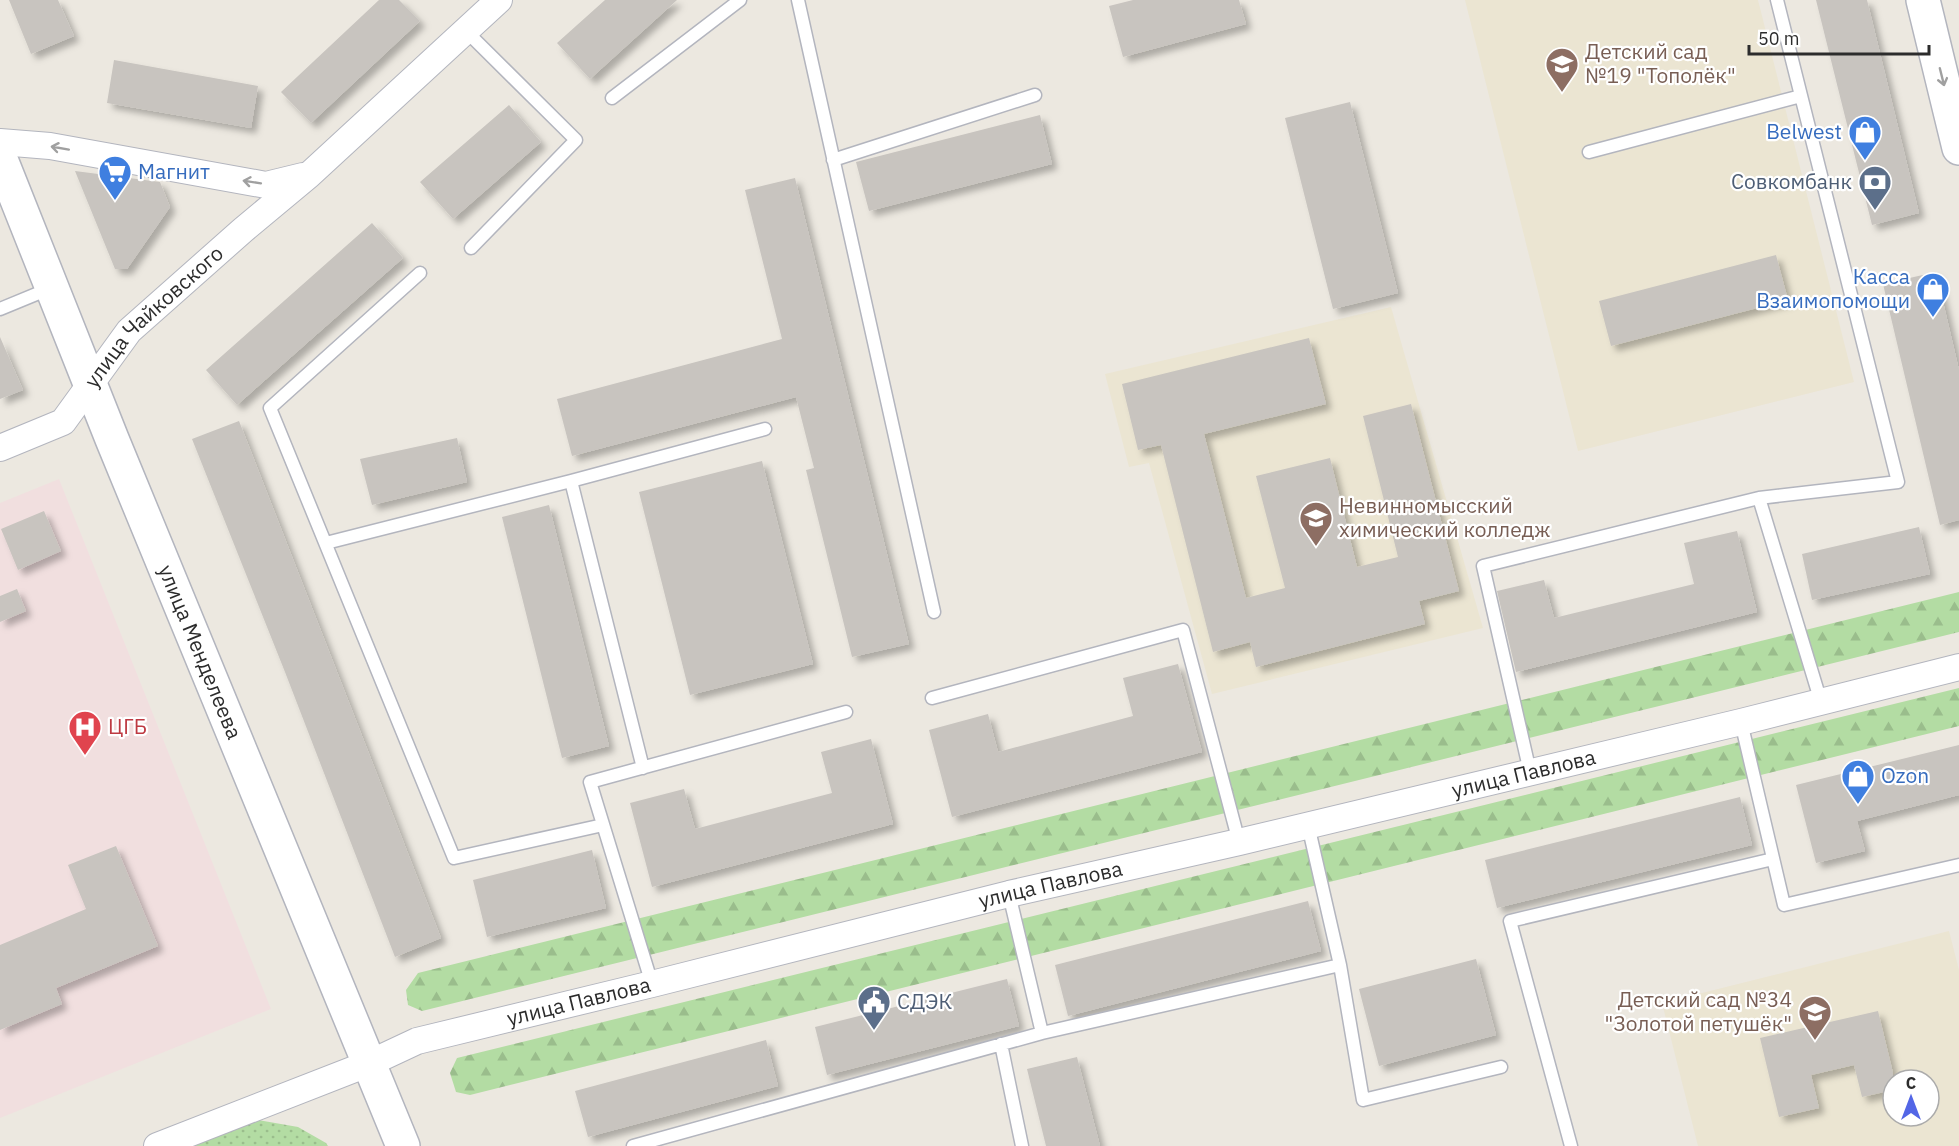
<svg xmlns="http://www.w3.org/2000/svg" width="1959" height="1146" font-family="'IBM Plex Sans',sans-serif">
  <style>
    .education { fill: #ebe5d2; fill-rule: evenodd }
    .medical { fill: #f1dfdf }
    .grass { fill: url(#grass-dots) }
    .forest { fill: url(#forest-firs) }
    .building { fill: #c8c4bf; filter: url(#shadow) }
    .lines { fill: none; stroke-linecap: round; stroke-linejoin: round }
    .lane-casing { stroke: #b3b5be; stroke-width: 15 }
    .street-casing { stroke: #b3b5be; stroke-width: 28 }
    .secondary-casing { stroke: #b3b5be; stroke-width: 36 }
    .lane { stroke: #fff; stroke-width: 12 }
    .street { stroke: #fff; stroke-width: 26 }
    .secondary { stroke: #fff; stroke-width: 33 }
    .oneway { stroke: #a0a0a0 }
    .labels { text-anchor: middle; stroke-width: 4.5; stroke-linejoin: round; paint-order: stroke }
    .education-label { font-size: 21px; fill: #785e54; stroke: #fff; text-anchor: start }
    .shop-label { font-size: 21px; fill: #366cbe; stroke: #fff; text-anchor: end }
    .service-label { font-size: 21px; fill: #4e5e75; stroke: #fff; text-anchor: end }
    .street-label { font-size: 21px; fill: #2c2c2c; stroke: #fff }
    .health-label { font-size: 21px; fill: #be3a42; stroke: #fff; text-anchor: start }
  </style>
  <defs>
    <pattern id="grass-dots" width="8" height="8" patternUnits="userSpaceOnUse" patternTransform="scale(1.5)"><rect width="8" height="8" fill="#b3dca3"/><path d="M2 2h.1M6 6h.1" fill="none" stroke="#9abd8c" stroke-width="1.8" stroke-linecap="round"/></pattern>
    <pattern id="forest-firs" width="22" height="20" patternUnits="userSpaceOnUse" patternTransform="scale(1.5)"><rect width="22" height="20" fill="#b3dca3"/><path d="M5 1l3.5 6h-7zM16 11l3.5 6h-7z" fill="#9abd8c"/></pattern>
    <filter id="shadow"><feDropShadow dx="5.5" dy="5.5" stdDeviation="3" flood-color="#0004"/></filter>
  </defs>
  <rect width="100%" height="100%" fill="#ece8e0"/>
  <path class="education" d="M 1465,0 L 1758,0 L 1854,382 L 1578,451 Z
    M 1391,307 L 1483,628 L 1212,694 L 1149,463 L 1129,467 L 1105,374 Z
    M 1949,931 L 1959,970 L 1959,1146 L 1698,1146 L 1662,1003 ZM 1893,1080 L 1929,1080 L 1929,1116 L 1893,1116 Z"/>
  <path class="medical" d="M 59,479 L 271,1009 L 0,1118 L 0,503 Z"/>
  <path class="grass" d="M 258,1120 L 298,1127 L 326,1143 L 328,1146 L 194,1146 Z"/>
  <path class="forest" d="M 1959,592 L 1959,632 L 422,1011 L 408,1005 L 406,990 L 418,973 Z
    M 1959,688 L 1959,726 L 470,1095 L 456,1092 L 450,1073 L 457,1058 Z"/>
  <path class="building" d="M 9,0 L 58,0 L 74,36 L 31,54 Z
    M 379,0 L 399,0 L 420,21 L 311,123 L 281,92 Z
    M 605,0 L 677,0 L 590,79 L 557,43 Z
    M 1133,0 L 1239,0 L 1246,24 L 1123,57 L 1109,6 Z
    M 1816,0 L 1867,0 L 1919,213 L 1872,225 Z
    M 114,60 L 258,86 L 251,128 L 107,103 Z
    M 1350,102 L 1398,293 L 1333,309 L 1285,118 Z
    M 509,105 L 541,142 L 453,219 L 420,182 Z
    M 1040,115 L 1052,164 L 869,211 L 856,162 Z
    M 75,171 L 160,182 L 170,207 L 127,269 L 115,269 Z
    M 795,178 L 909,644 L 852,657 L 806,470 L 814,468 L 796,397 L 572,456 L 557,399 L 782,339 L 745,190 Z
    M 372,223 L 403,258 L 237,405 L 206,370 Z
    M 1776,255 L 1788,300 L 1611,346 L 1599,301 Z
    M 1936,272 L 1959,370 L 1959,520 L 1940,525 L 1883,284 Z
    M 0,337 L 23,390 L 0,399 Z
    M 1309,338 L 1326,404 L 1204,434 L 1246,598 L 1285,588 L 1256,476 L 1330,458 L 1357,567 L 1398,557 L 1363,416 L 1411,404 L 1459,591 L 1419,601 L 1425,624 L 1256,667 L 1250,642 L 1213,652 L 1161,445 L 1138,450 L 1122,384 Z
    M 239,421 L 441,938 L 395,957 L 285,672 L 192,439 Z
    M 457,438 L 467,482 L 372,505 L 360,459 Z
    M 762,461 L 813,664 L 690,695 L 639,492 Z
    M 549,505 L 609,746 L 562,758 L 502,517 Z
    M 44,511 L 61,551 L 18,570 L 1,529 Z
    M 1919,527 L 1930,574 L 1812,600 L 1802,554 Z
    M 1737,531 L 1757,612 L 1516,672 L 1497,591 L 1544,580 L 1554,618 L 1694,584 L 1684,543 Z
    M 17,589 L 26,611 L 0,622 L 0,596 Z
    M 1178,664 L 1202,752 L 952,817 L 929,730 L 988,714 L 998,752 L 1133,716 L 1123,678 Z
    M 871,739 L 893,824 L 652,887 L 630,803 L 684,789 L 695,829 L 832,793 L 821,752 Z
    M 1959,745 L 1959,795 L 1857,821 L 1865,851 L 1816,863 L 1796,785 Z
    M 1740,797 L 1752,845 L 1497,908 L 1485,860 Z
    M 116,846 L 158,946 L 56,988 L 62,1004 L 0,1030 L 0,945 L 86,909 L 68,865 Z
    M 592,850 L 606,908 L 487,937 L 473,880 Z
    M 1308,901 L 1321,951 L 1068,1016 L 1055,965 Z
    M 1476,959 L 1496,1035 L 1379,1066 L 1359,989 Z
    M 1007,979 L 1019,1026 L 827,1075 L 815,1027 Z
    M 1878,1011 L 1893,1073 L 1893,1090 L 1862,1097 L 1854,1065 L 1811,1075 L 1819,1108 L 1779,1117 L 1760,1038 Z
    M 766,1040 L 778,1086 L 588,1137 L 575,1091 Z
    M 1077,1057 L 1100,1146 L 1046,1146 L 1027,1069 Z"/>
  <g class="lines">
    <defs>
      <path id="lane" d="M 798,0 L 934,612
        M 465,30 L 576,140 L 471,248
        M 612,98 L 740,0
        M 1589,152 L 1801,96
        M 833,160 L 1035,95
        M 420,273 L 270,408 L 454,858 L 603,825
        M 0,309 L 51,288
        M 571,481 L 643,768
        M 1759,498 L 1898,482 L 1777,0
        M 326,543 L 571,481 L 765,429
        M 932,698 L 1183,630 L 1239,842
        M 1741,722 L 1784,905 L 1959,865
        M 1530,772 L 1483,566 L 1759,498 L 1821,702
        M 1308,825 L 1340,965 L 1363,1100 L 1501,1067
        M 1009,894 L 1042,1033 L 1340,965
        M 652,984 L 590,782 L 846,712
        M 1001,1044 L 1022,1146
        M 633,1146 L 1042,1033
        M 1571,1146 L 1510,921 L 1773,859"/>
      <g id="street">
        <path d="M 0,142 L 50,146 L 266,185 L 303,176"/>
        <path id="s1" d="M 0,448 L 63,422 L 129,331 L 243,230 L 309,175 L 499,0"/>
        <path id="s2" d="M 157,1146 L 370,1063 L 417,1041 L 652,984 L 1009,894 L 1239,842 L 1741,722 L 1959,667"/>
      </g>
      <g id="secondary">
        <path d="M 1923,0 L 1959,148"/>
        <path id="s3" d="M 0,157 L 112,439 L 403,1146"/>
      </g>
    </defs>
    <use href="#lane" class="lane-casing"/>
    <use href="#street" class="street-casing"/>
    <use href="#secondary" class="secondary-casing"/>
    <use href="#lane" class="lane"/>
    <use href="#street" class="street"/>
    <use href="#secondary" class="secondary"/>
  </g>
  <defs><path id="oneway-shaft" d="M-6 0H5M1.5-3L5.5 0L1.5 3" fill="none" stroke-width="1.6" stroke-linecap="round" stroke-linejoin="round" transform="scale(1.5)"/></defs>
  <g class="oneway">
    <use href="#oneway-shaft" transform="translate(1942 77) rotate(76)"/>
    <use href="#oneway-shaft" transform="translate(60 148) rotate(-170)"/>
    <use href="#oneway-shaft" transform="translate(252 182) rotate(-171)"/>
  </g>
  <defs>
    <symbol id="school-pin" viewBox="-11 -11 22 30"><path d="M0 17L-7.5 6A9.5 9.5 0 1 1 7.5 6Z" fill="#8d6e63" stroke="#fff"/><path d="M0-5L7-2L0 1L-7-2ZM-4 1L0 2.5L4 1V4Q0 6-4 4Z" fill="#fff"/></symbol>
    <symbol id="shop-pin" viewBox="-11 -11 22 30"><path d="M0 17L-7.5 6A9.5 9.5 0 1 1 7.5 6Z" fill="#3f7fe0" stroke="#fff"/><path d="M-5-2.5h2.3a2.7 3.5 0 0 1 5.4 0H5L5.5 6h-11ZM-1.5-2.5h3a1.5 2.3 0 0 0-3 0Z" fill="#fff"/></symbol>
    <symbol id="supermarket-pin" viewBox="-11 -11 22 30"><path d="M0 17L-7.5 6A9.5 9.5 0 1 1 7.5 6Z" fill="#3f7fe0" stroke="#fff"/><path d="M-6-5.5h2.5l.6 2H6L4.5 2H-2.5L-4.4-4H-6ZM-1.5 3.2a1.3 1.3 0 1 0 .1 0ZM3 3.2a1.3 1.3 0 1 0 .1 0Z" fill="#fff"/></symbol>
    <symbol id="bank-pin" viewBox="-11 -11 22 30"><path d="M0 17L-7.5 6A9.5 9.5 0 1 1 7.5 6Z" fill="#5c6f8a" stroke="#fff"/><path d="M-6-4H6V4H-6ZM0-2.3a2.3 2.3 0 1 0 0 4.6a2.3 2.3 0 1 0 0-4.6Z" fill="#fff"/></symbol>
    <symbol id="hospital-pin" viewBox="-11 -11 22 30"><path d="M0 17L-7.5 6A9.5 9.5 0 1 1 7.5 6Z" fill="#e0444e" stroke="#fff"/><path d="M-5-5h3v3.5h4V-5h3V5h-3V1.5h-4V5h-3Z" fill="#fff"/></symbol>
    <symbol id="civic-pin" viewBox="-11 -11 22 30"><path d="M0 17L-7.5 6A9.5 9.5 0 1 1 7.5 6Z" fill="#5c6f8a" stroke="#fff"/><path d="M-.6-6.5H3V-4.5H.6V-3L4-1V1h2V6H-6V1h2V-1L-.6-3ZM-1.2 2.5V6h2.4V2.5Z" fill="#fff"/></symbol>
  </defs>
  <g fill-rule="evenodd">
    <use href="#school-pin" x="1543" y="45" width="38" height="52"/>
    <use href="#shop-pin" x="1846" y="113" width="38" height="52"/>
    <use href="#supermarket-pin" x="96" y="153" width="38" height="52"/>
    <use href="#bank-pin" x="1856" y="163" width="38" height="52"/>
    <use href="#shop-pin" x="1914" y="270" width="38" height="52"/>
    <use href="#school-pin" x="1297" y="499" width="38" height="52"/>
    <use href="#hospital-pin" x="66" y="708" width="38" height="52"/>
    <use href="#shop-pin" x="1839" y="757" width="38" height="52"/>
    <use href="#civic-pin" x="855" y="983" width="38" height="52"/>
    <use href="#school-pin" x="1796" y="993" width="38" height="52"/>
  </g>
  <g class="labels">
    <g class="education-label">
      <text x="1585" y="59">Детский сад<tspan x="1585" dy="24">№19 "Тополёк"</tspan></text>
      <text x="1339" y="513">Невинномысский<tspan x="1339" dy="24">химический колледж</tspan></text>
      <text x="1792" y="1007" text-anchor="end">Детский сад №34<tspan x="1792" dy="24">"Золотой петушёк"</tspan></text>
    </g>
    <g class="shop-label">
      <text x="1842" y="139">Belwest</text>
      <text x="138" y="179" text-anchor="start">Магнит</text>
      <text x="1910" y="284">Касса<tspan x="1910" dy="24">Взаимопомощи</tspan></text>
      <text x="1881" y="783" text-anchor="start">Ozon</text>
    </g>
    <g class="service-label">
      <text x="1852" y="189">Совкомбанк</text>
      <text x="897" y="1009" text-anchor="start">СДЭК</text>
    </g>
    <g class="street-label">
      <text dy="7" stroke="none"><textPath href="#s1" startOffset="208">улица Чайковского</textPath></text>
      <text dy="7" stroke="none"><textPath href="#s3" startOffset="534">улица Менделеева</textPath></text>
      <text dy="7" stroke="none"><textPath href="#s2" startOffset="1419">улица Павлова</textPath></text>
      <text dy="7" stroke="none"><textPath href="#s2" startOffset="933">улица Павлова</textPath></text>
      <text dy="7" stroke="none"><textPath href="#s2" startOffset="447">улица Павлова</textPath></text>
    </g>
    <g class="health-label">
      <text x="108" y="734">ЦГБ</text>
    </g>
  </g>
  <g transform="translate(1911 1098)"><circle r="28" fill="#ffffff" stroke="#ababab" stroke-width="1.5"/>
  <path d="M0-4.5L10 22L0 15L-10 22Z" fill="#5366e6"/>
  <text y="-9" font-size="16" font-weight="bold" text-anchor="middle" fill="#2c2c2c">С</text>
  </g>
  <path d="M1749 45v9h180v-9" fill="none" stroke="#2c2c2c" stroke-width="3"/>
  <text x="1758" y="45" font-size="18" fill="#2c2c2c" stroke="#ffffff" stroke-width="4.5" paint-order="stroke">50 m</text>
</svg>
